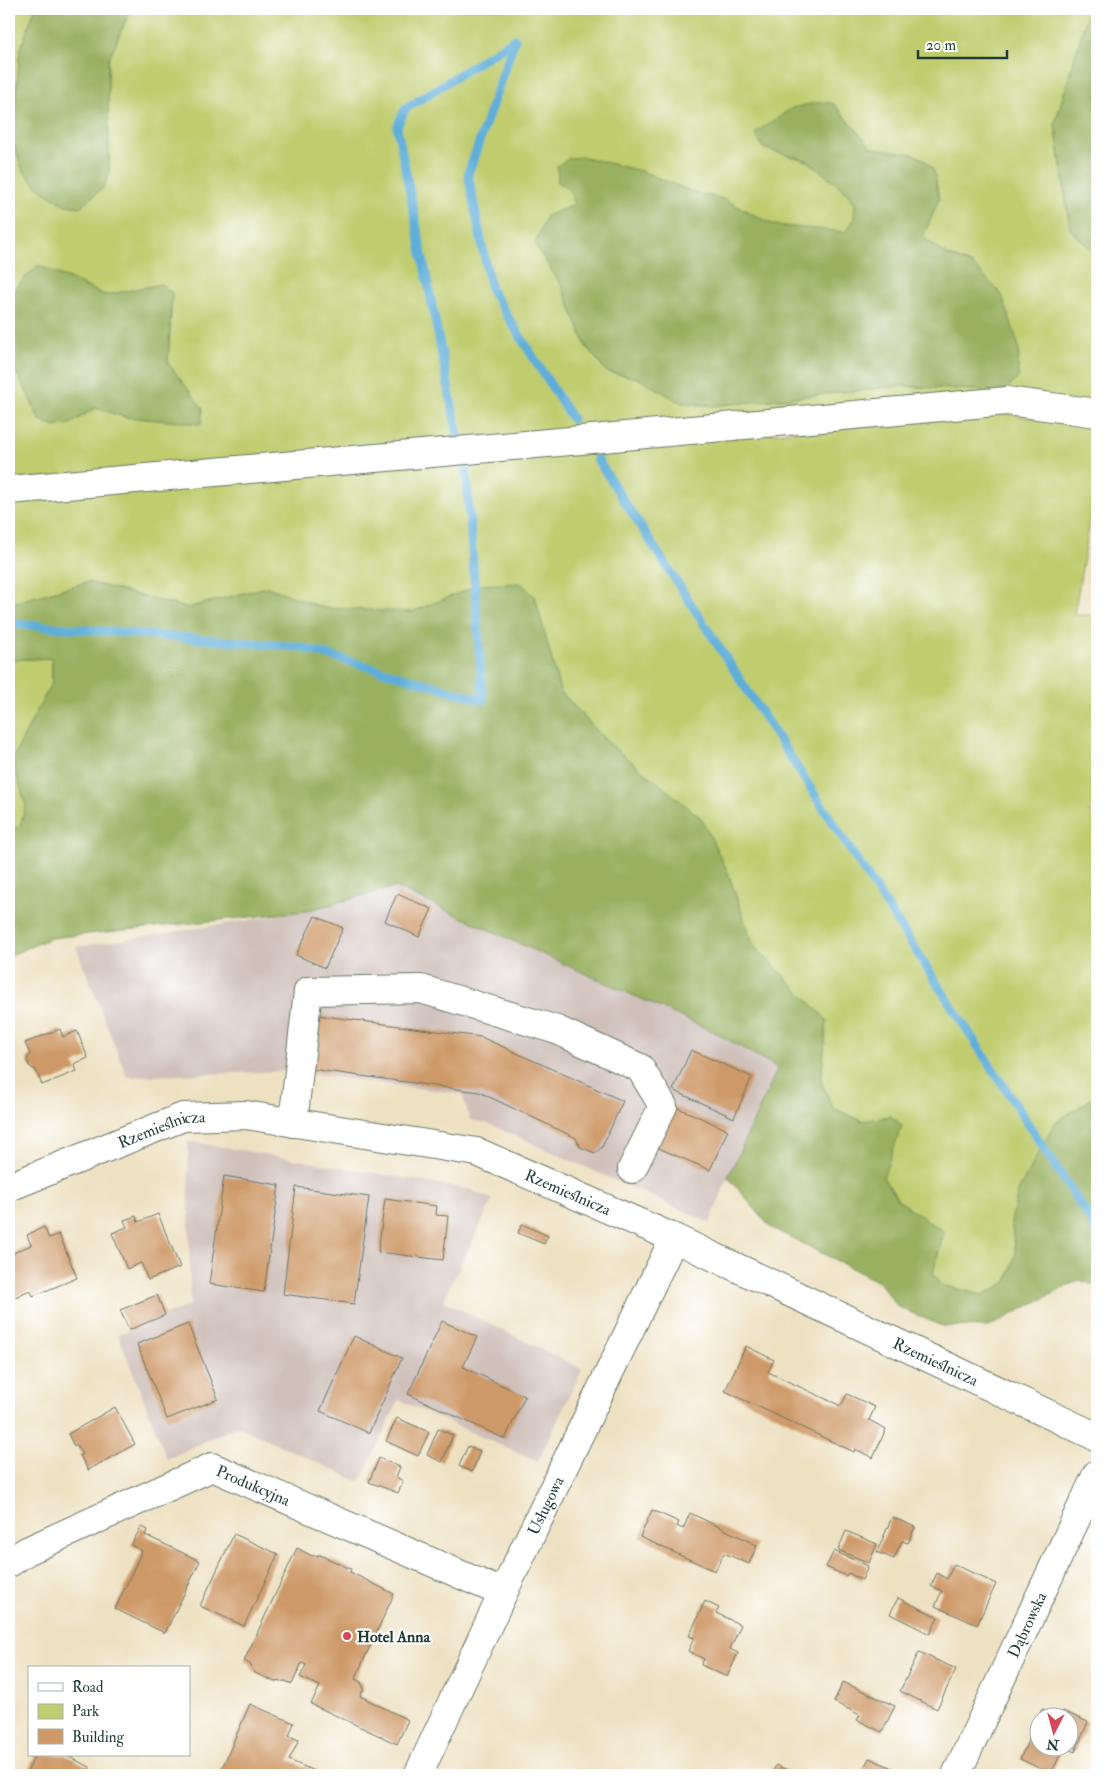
<svg xmlns="http://www.w3.org/2000/svg" width="1106" height="1784" font-family="'IM FELL Double Pica',serif">
  <style>
    .industrial { fill: #cfc0ba }
    .green { fill: #c0cc6e; stroke: #708451; fill-rule: evenodd }
    .forest { fill: #98b061; stroke: #5c764a }
    .lines { fill: none; stroke-linecap: round; stroke-linejoin: round }
    .stream { stroke: #5faed9; stroke-width: 9 }
    .building { fill: #ce9967 }
    .minor-casing { stroke: #677666; stroke-width: 30 }
    .minor { stroke: #fff; stroke-width: 28 }
    .poi-dot { fill: #d1495b; stroke: #fff; stroke-width: 2 }
    .labels { text-anchor: middle; stroke-width: 4.5; stroke-linejoin: round; paint-order: stroke }
    .street-label { font-size: 16px; fill: #1f3d34; stroke: #fff }
    .poi-label { font-size: 16px; font-weight: bold; fill: #1f3d34; stroke: #fff; text-anchor: start }
  </style>
  <rect width="100%" height="100%" fill="#fff"/>
  <filter id="ink" filterUnits="userSpaceOnUse"><feTurbulence type="fractalNoise" baseFrequency=".02" numOctaves="2"/><feDisplacementMap in="SourceGraphic" scale="10" xChannelSelector="R" yChannelSelector="G"/><feConvolveMatrix kernelMatrix="1 2 1 2 8 2 1 2 1" color-interpolation-filters="sRGB"/></filter>
  <filter id="wash" filterUnits="userSpaceOnUse"><feTurbulence type="fractalNoise" baseFrequency=".0096" numOctaves="4" result="noise"/><feDisplacementMap in="SourceGraphic" scale="20" xChannelSelector="R" yChannelSelector="G"/><feGaussianBlur stdDeviation="1.12" result="paint"/><feColorMatrix in="noise" values="0 0 0 0 0 0 0 0 0 0 0 0 0 0 0 0 0 1.4 0 .05"/><feComposite in="paint" operator="in"/></filter>
  <g filter="url(#wash)">
    <rect width="100%" height="100%" fill="#eee1c2"/>
    <path class="industrial" d="M 395,887 L 714,1032 L 778,1068 L 728,1177 L 710,1223 L 489,1124 L 470,1120 L 462,1094 L 287,1071 L 127,1077 L 76,947 L 306,911 Z
      M 188,1141 L 468,1189 L 493,1199 L 443,1301 L 582,1369 L 538,1462 L 399,1400 L 360,1482 L 237,1426 L 167,1459 L 118,1334 L 190,1305 Z"/>
    <path class="green" d="M 9,9 L 35,9 L 20,50 L 12,141 L 23,170 L 109,175 L 108,60 L 131,9 L 1089,9 L 1055,123 L 1070,229 L 1097,256 L 1097,404 L 9,480 L 9,366 L 20,378 L 40,420 L 70,424 L 95,408 L 125,417 L 203,409 L 168,363 L 172,293 L 161,285 L 105,295 L 38,265 L 9,295 ZM 833,103 L 872,148 L 913,154 L 925,160 L 934,171 L 939,199 L 923,237 L 947,255 L 973,265 L 991,391 L 900,386 L 713,406 L 682,403 L 638,378 L 607,372 L 586,346 L 562,286 L 535,245 L 546,216 L 575,206 L 570,190 L 641,171 L 693,192 L 723,199 L 774,225 L 845,233 L 854,220 L 855,204 L 845,191 L 808,161 L 763,148 Z
      M 1003,413 L 1097,429 L 1097,480 L 1074,615 L 1097,615 L 1097,799 L 1089,812 L 1097,815 L 1097,1095 L 1011,1222 L 1016,1253 L 1007,1282 L 983,1295 L 940,1285 L 933,1273 L 943,1232 L 898,1200 L 883,1177 L 891,1116 L 862,1121 L 833,1108 L 821,1082 L 827,1020 L 753,945 L 727,870 L 560,691 L 535,597 L 479,585 L 412,612 L 387,612 L 324,608 L 267,587 L 187,608 L 88,582 L 16,602 L 9,596 L 9,500 Z
      M 52,658 L 52,682 L 12,760 L 26,805 L 20,826 L 9,831 L 9,660 Z"/>
    <path class="forest" d="M 35,9 L 131,9 L 108,60 L 109,175 L 103,188 L 80,207 L 65,205 L 38,188 L 23,170 L 12,141 L 20,50 Z
      M 1089,9 L 1097,9 L 1097,256 L 1070,229 L 1055,123 Z
      M 820,102 L 833,103 L 872,148 L 913,154 L 925,160 L 934,171 L 939,199 L 923,237 L 947,255 L 973,265 L 1002,295 L 1019,347 L 1018,378 L 1007,389 L 991,391 L 900,386 L 713,406 L 682,403 L 638,378 L 607,372 L 586,346 L 562,286 L 535,245 L 546,216 L 574,205 L 570,190 L 558,182 L 557,166 L 570,158 L 584,157 L 641,171 L 693,192 L 723,199 L 774,225 L 845,232 L 854,220 L 855,204 L 845,191 L 808,161 L 763,148 L 755,133 L 792,108 Z
      M 38,265 L 105,295 L 161,284 L 172,293 L 168,363 L 203,409 L 201,424 L 125,417 L 95,408 L 70,424 L 55,427 L 40,420 L 20,378 L 9,366 L 9,295 Z
      M 88,582 L 187,608 L 267,587 L 324,608 L 412,612 L 479,585 L 521,583 L 535,597 L 560,691 L 606,741 L 701,818 L 727,870 L 753,945 L 827,1020 L 821,1082 L 833,1108 L 862,1121 L 891,1116 L 902,1126 L 883,1177 L 898,1200 L 944,1232 L 933,1273 L 940,1285 L 983,1295 L 1007,1282 L 1016,1253 L 1011,1222 L 1018,1191 L 1055,1123 L 1097,1095 L 1097,1286 L 1079,1280 L 988,1327 L 942,1326 L 898,1307 L 879,1282 L 770,1227 L 728,1177 L 778,1068 L 714,1032 L 395,887 L 306,911 L 51,938 L 9,956 L 9,831 L 20,826 L 26,805 L 12,760 L 52,682 L 52,658 L 9,660 L 9,596 L 16,602 Z"/>
    <g class="lines">
      <path class="stream" d="M 515,39 L 468,174 L 491,290 L 572,419
        M 458,436 L 397,127 L 405,109 L 515,39
        M 597,459 L 1097,1230
        M 9,624 L 17,624 L 300,647 L 483,700 L 466,469"/>
    </g>
    <g id="blocks">
      <path class="building" d="M 397,894 L 432,909 L 419,937 L 385,921 Z
        M 315,916 L 343,928 L 325,968 L 296,955 Z
        M 317,1015 L 481,1037 L 623,1101 L 602,1147 L 595,1153 L 580,1147 L 576,1138 L 479,1092 L 310,1069 Z
        M 60,1029 L 63,1037 L 77,1031 L 88,1058 L 74,1064 L 77,1071 L 42,1085 L 36,1070 L 30,1067 L 27,1060 L 30,1054 L 25,1043 Z
        M 691,1050 L 752,1077 L 734,1118 L 673,1090 Z
        M 667,1103 L 728,1130 L 710,1170 L 649,1144 Z
        M 224,1176 L 279,1185 L 264,1292 L 209,1284 Z
        M 296,1187 L 369,1197 L 354,1304 L 283,1294 Z
        M 385,1199 L 437,1206 L 436,1215 L 448,1216 L 443,1260 L 378,1252 Z
        M 158,1214 L 180,1267 L 148,1280 L 141,1263 L 127,1269 L 112,1233 L 127,1227 L 124,1220 L 136,1216 L 138,1222 Z
        M 522,1224 L 548,1236 L 544,1244 L 518,1233 Z
        M 44,1227 L 49,1238 L 59,1234 L 77,1278 L 33,1296 L 30,1290 L 9,1300 L 9,1255 L 31,1245 L 27,1235 Z
        M 157,1295 L 165,1315 L 129,1330 L 120,1310 Z
        M 442,1321 L 477,1337 L 463,1367 L 525,1396 L 505,1439 L 408,1394 Z
        M 188,1324 L 218,1399 L 167,1419 L 137,1344 Z
        M 354,1336 L 402,1358 L 369,1433 L 320,1411 Z
        M 746,1346 L 774,1360 L 768,1372 L 841,1406 L 847,1394 L 875,1407 L 869,1420 L 886,1429 L 873,1458 L 855,1449 L 854,1452 L 725,1391 Z
        M 115,1407 L 135,1444 L 88,1470 L 80,1455 L 82,1454 L 76,1444 L 74,1446 L 68,1434 Z
        M 9,1414 L 13,1425 L 9,1427 Z
        M 397,1418 L 429,1432 L 418,1456 L 386,1441 Z
        M 438,1429 L 453,1435 L 442,1462 L 427,1455 Z
        M 468,1446 L 480,1451 L 472,1472 L 459,1466 Z
        M 379,1458 L 400,1467 L 396,1477 L 403,1481 L 398,1493 L 369,1482 Z
        M 652,1510 L 679,1522 L 677,1526 L 683,1529 L 690,1513 L 757,1545 L 749,1564 L 724,1553 L 715,1571 L 640,1537 Z
        M 892,1517 L 915,1527 L 908,1543 L 902,1541 L 894,1559 L 877,1552 Z
        M 141,1527 L 147,1530 L 145,1535 L 200,1561 L 165,1633 L 115,1609 L 142,1551 L 131,1545 Z
        M 846,1531 L 877,1544 L 869,1563 L 838,1550 Z
        M 234,1534 L 278,1554 L 244,1626 L 200,1606 Z
        M 297,1548 L 312,1556 L 320,1555 L 351,1569 L 350,1572 L 394,1594 L 355,1679 L 361,1682 L 364,1689 L 360,1696 L 408,1720 L 397,1744 L 311,1704 L 320,1686 L 300,1677 L 306,1665 L 302,1663 L 292,1684 L 285,1681 L 275,1682 L 255,1673 L 250,1664 L 244,1661 Z
        M 834,1551 L 868,1566 L 862,1580 L 848,1573 L 846,1576 L 826,1567 Z
        M 954,1564 L 996,1584 L 977,1625 L 935,1606 L 942,1591 L 931,1586 L 937,1573 L 947,1579 Z
        M 898,1598 L 938,1617 L 930,1634 L 890,1614 Z
        M 705,1601 L 719,1608 L 716,1613 L 741,1625 L 730,1649 L 738,1653 L 727,1677 L 701,1665 L 704,1659 L 688,1651 L 694,1638 L 689,1636 Z
        M 919,1652 L 956,1669 L 937,1709 L 900,1691 Z
        M 843,1682 L 895,1706 L 882,1732 L 857,1720 L 860,1715 L 834,1702 Z
        M 250,1704 L 294,1723 L 289,1736 L 299,1740 L 289,1760 L 323,1775 L 219,1775 Z
        M 1042,1709 L 1060,1716 L 1039,1716 Z
        M 1063,1711 L 1088,1722 L 1075,1752 L 1064,1747 L 1051,1774 L 1020,1759 L 1038,1718 L 1038,1746 L 1068,1746 L 1068,1716 L 1061,1716 Z
        M 35,1755 L 65,1755 L 90,1767 L 86,1775 L 26,1775 Z
        M 869,1758 L 909,1775 L 860,1775 Z
        M 776,1765 L 792,1773 L 792,1775 L 771,1775 Z"/>
    </g>
  </g>
  <g filter="url(#ink)">
    <use href="#blocks" fill-opacity="0" stroke="#677666" stroke-width="1"/>
    <g class="lines">
      <defs>
        <g id="minor">
          <path d="M 9,490 L 570,441 L 1007,401 L 1097,413"/>
          <path d="M 293,1123 L 308,991 L 421,989 L 557,1030 L 640,1068 L 663,1106 L 632,1169"/>
          <path id="s1" d="M 9,1187 L 183,1117 L 246,1115 L 477,1152 L 674,1238 L 1097,1437"/>
          <path id="s2" d="M 9,1563 L 27,1551 L 212,1467 L 503,1593"/>
          <path id="s3" d="M 418,1775 L 503,1593 L 674,1238"/>
          <path id="s4" d="M 956,1775 L 1097,1474"/>
        </g>
      </defs>
      <use href="#minor" class="minor-casing"/>
      <use href="#minor" class="minor"/>
    </g>
  </g>
  <circle class="poi-dot" cx="347" cy="1636" r="5"/>
  <g class="labels">
    <g class="street-label">
      <text dy="6" stroke="none"><textPath href="#s1" startOffset="164">Rzemieślnicza</textPath></text>
      <text dy="6" stroke="none"><textPath href="#s1" startOffset="584">Rzemieślnicza</textPath></text>
      <text dy="6" stroke="none"><textPath href="#s1" startOffset="989">Rzemieślnicza</textPath></text>
      <text dy="6" stroke="none"><textPath href="#s2" startOffset="270">Produkcyjna</textPath></text>
      <text dy="6" stroke="none"><textPath href="#s3" startOffset="298">Usługowa</textPath></text>
      <text dy="6" stroke="none"><textPath href="#s4" startOffset="166">Dąbrowska</textPath></text>
    </g>
    <g class="poi-label">
      <text x="357" y="1642">Hotel Anna</text>
    </g>
  </g>
  <rect width="1106" height="1784" fill="none" stroke="#fff" stroke-width="30"/>
  <rect x="28" y="1666" width="162" height="90" fill="#ffffff" stroke="#a5b1ae"/>
  <rect x="38" y="1683" width="25" height="8" fill="#ffffff" stroke="#a5b1ae"/>
  <text x="72" y="1692" font-size="15" fill="#1f3d34">Road</text>
  <rect x="38" y="1704" width="25" height="15" fill="#c0cc6e" stroke="#a5b1ae"/>
  <text x="72" y="1716" font-size="15" fill="#1f3d34">Park</text>
  <rect x="38" y="1729" width="25" height="15" fill="#ce9967" stroke="#a5b1ae"/>
  <text x="72" y="1742" font-size="15" fill="#1f3d34">Building</text>
  <g transform="translate(1054 1732) rotate(186)"><circle r="24" fill="#ffffff" stroke="#a5b1ae"/>
  <path d="M0-4L9 19L0 12L-9 19Z" fill="#d1495b"/>
  <text y="-8" font-size="14" font-weight="bold" text-anchor="middle" fill="#1f3d34">N</text>
  </g>
  <path d="M918 50v8h89v-8" fill="none" stroke="#1f3d34" stroke-width="2.5"/>
  <text x="926" y="50" font-size="15" fill="#1f3d34" stroke="#ffffff" stroke-width="4" paint-order="stroke">20 m</text>
</svg>
